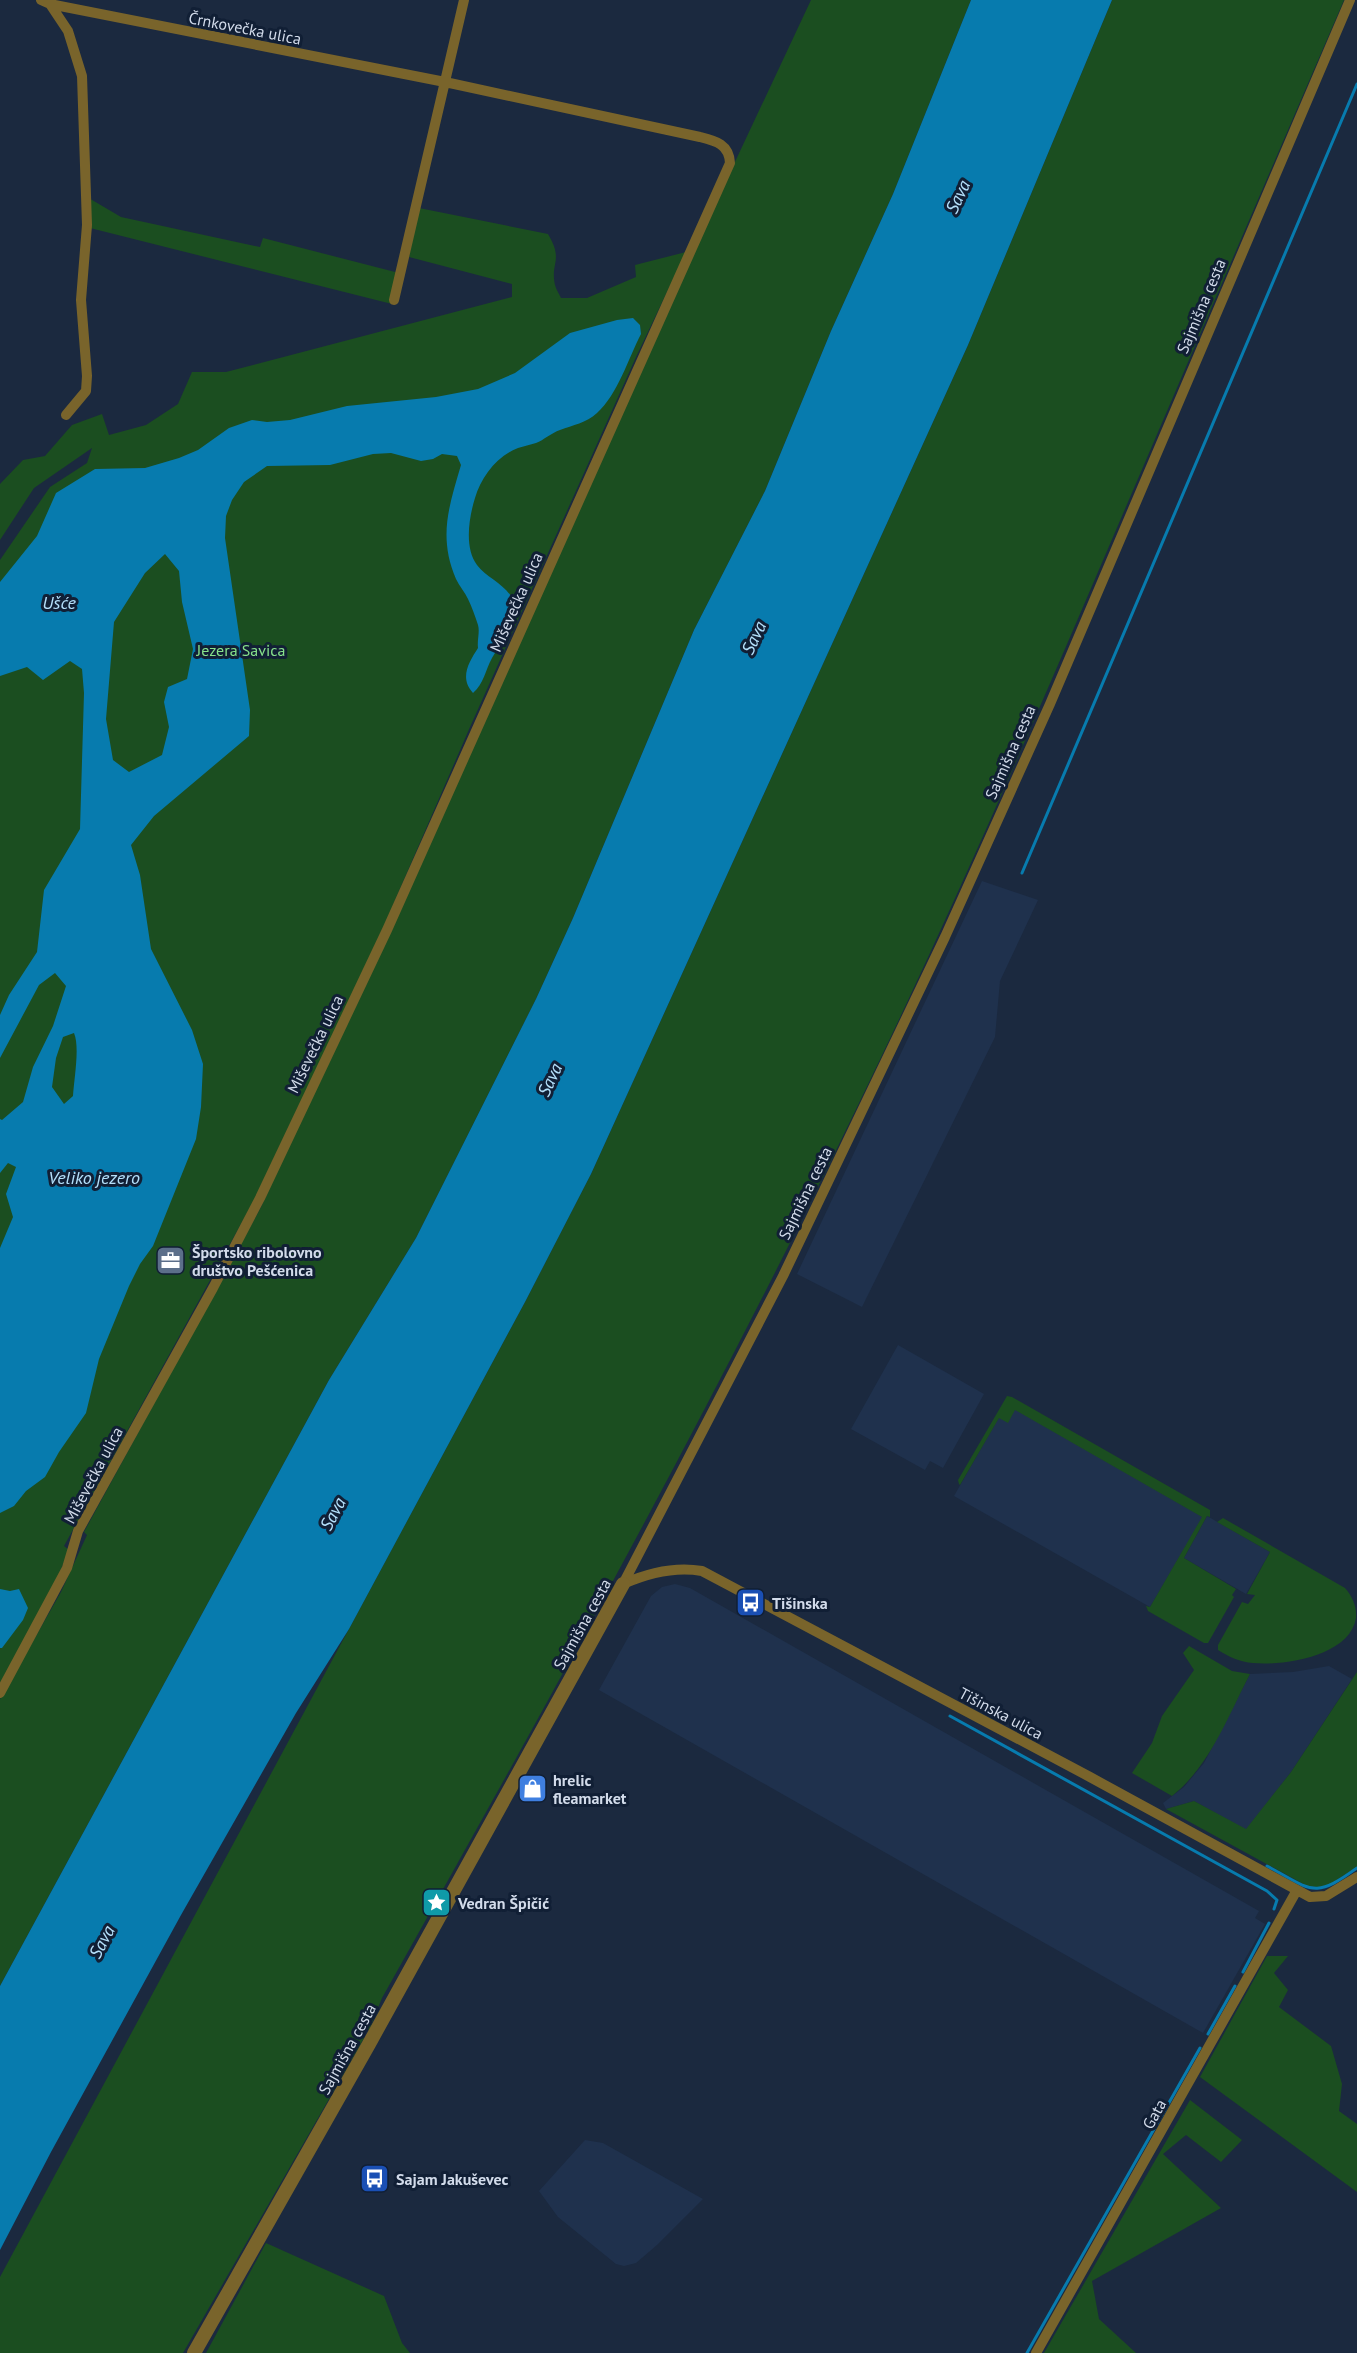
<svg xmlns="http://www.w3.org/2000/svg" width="1357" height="2353" font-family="'PT Sans',sans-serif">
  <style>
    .built { fill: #1f314d }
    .green { fill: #1b4e20 }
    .water { fill: #077bae; fill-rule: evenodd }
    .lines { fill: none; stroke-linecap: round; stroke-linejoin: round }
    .stream { stroke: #077bae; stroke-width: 3 }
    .minor { stroke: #79642b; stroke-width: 10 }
    .tertiary { stroke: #79642b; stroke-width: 14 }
    .labels { text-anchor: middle; stroke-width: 6; stroke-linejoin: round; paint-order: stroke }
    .street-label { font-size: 16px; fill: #d2dbea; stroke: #111f35 }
    .park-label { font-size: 16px; fill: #87e28b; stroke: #111f35 }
    .poi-label { font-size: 16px; font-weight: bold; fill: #d2dbea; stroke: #111f35; text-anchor: start }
    .water-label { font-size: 18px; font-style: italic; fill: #b4e0fb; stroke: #111f35 }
  </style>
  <rect width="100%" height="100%" fill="#1b293f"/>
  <path class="built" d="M 982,881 L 1038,900 L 1000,981 L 995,1037 L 862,1307 L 797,1274 Z
    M 898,1345 L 984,1394 L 943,1468 L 930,1461 L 925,1470 L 851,1429 Z
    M 1015,1409 L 1203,1517 L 1150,1607 L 954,1496 L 999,1417 Z
    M 1207,1516 L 1270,1552 L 1246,1594 L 1184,1558 Z
    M 675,1584 L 690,1588 L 1259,1911 L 1255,1918 L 1265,1924 L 1203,2033 L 599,1690 L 651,1596 L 662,1587 Z
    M 1329,1666 L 1352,1679 L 1291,1772 L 1246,1830 L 1194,1801 L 1166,1809 L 1163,1803 L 1184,1787 L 1204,1763 L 1250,1674 L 1293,1672 Z
    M 585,2140 L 603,2143 L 703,2199 L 657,2245 L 636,2263 L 624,2266 L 616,2264 L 558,2217 L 539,2191 Z"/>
  <path class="green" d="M 811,0 L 971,0 L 893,194 L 831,331 L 765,491 L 694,630 L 573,918 L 536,999 L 416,1238 L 329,1380 L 0,1986 L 0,1699 L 61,1592 L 87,1535 L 84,1532 L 261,1207 L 665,311 Z
    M 1112,0 L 1344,0 C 1269,174 1194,348 1119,523 C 1036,717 952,912 859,1103 C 712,1407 548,1703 382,1998 L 369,2030 L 362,2026 L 358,2033 L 364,2038 L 183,2353 L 0,2353 L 0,2277 L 525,1302 L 591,1174 L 968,345 Z
    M 87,197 L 121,217 L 260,247 L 263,238 L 399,273 L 392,304 L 90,228 Z
    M 419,208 L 548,234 C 564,261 550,262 555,285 C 556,289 559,294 561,298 L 587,298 L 636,277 L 635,265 L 686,252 L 636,357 L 470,727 L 383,928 L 253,1202 L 64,1546 L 69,1550 L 54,1586 L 0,1684 L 0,560 L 50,487 L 87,463 L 92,448 L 34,488 L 0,540 L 0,484 L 23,460 L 45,456 L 72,425 L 102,414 L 109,435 L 146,425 L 178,404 L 192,372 L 226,372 L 512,297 L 512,284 L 409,257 Z
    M 1007,1396 L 1012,1397 L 1210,1510 L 1210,1517 L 1207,1516 L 1184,1558 L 1236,1589 L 1232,1595 L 1234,1597 L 1208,1643 L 1204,1643 L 1148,1611 L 1146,1606 L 1150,1607 L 1202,1517 L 1015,1410 L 1008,1423 L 999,1418 L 960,1485 L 959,1484 L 958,1480 Z
    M 1223,1518 L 1345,1588 C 1352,1596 1357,1606 1356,1618 C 1350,1656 1284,1666 1253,1663 C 1240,1662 1229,1657 1218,1650 L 1218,1645 L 1242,1602 L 1248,1604 L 1255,1595 L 1247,1594 L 1270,1552 L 1217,1522 Z
    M 1189,1646 L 1232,1671 L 1250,1674 C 1228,1716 1210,1766 1172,1796 L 1132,1773 L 1152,1743 L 1162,1716 L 1194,1670 L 1183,1653 Z
    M 1357,1672 L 1357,1867 L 1324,1888 L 1307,1886 L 1166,1809 L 1194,1801 L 1246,1829 L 1291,1772 Z
    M 1267,1956 L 1288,1956 L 1274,1973 L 1288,1990 L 1279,2007 L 1331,2046 L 1342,2084 L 1339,2111 L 1357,2124 L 1357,2192 L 1200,2077 Z
    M 1190,2100 L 1242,2140 L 1221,2162 L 1186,2135 L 1163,2154 L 1221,2208 L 1092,2281 L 1099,2319 L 1136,2353 L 1044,2353 Z
    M 266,2243 L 384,2296 L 402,2343 L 410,2353 L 206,2353 Z"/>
  <path class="water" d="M 971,0 L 1112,0 L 968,345 L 591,1174 L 525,1302 L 349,1629 L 296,1713 L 181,1915 L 51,2152 L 0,2250 L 0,1986 L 329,1380 L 416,1238 L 536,999 L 573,918 L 694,630 L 765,491 L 831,331 L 893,194 Z
    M 633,318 L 640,325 L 641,334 C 628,359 618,394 597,413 C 586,423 573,425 560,430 C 551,433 544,440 536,443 C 530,445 524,446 518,448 C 497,456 481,477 475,498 C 469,517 464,548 477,565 C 488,580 514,587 515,609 C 516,627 500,643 492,658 C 485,671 484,683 473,693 C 459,678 469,662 478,648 C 477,640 480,632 478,625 C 475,616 472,607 468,599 C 465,592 459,586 456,579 C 438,537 449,506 461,465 L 457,456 L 442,454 L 433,459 L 421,461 L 391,453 L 373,454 L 330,465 L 267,466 L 244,482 L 232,500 L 226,516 L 225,538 L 250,710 L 249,736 L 154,816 L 131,845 L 140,875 L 151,949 L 192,1030 L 203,1064 L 201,1107 L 196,1139 L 153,1246 L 140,1264 L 129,1286 L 99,1359 L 86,1413 L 59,1452 L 45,1477 L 26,1491 L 14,1506 L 0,1513 L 0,1248 L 13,1217 L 6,1194 L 16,1167 L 8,1163 L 0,1173 L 0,1119 L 2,1120 L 23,1102 L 33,1067 L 53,1026 L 66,986 L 55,973 L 39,985 L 0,1058 L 0,1015 L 9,995 L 37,952 L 44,890 L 80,829 L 84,693 L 82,669 L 70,661 L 43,680 L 27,667 L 0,676 L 0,582 L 37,536 L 56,493 L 95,469 L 145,468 L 179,458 L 198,450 L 229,428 L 252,420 L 267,422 L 290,420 L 347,406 L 436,397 L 478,389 L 515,373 L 570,333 L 617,320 ZM 165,554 L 179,571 L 182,602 L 193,649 L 187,679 L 168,687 L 164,702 L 169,727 L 162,755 L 129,772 L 113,760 L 106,719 L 114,622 L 145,573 ZM 74,1033 C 80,1047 74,1079 73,1096 L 64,1104 L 52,1087 L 56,1058 L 63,1037 Z
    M 0,1589 L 10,1591 L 19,1589 L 28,1608 L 23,1620 L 2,1648 L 0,1648 Z"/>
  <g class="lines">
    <path class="stream" d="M 1022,873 L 1357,84
      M 950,1716 L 1267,1891 L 1277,1900 L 1274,1909
      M 1267,1866 C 1312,1890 1313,1900 1357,1868
      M 1243,1972 L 1269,1923
      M 1208,2034 L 1235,1986
      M 1027,2353 L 1200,2048"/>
    <path class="minor" d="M 50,4 L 68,31 L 82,76 L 87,225 L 81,300 L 87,376 L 86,391 L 66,415
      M 394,300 L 464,0
      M 623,1584 L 783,1276 L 945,937 L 1050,704 L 1350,0
      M 623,1584 C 648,1573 674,1566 702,1571 L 1090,1777 L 1310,1897 L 1326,1896 L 1357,1877
      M 0,1693 L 67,1568 L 78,1531 L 213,1288 L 260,1198 L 387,930 L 730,163 C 729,144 716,141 700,137 L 445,82 L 50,4 L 41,0
      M 1036,2353 L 1297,1890"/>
    <path class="tertiary" d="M 194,2353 L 369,2044 L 623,1584"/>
  </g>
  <defs>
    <symbol id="office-square" viewBox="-11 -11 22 22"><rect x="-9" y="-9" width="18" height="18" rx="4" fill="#5c6f8a" stroke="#111f35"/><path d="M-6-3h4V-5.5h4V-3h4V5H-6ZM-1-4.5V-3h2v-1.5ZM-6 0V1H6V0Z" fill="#fff"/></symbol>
    <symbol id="bus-square" viewBox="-11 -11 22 22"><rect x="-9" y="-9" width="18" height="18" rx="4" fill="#1a4fb4" stroke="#111f35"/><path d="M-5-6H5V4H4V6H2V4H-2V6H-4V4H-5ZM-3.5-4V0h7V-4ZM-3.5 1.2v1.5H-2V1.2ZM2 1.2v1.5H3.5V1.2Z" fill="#fff"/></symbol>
    <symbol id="shop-square" viewBox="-11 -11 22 22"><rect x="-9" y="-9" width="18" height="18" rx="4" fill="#3f7fe0" stroke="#111f35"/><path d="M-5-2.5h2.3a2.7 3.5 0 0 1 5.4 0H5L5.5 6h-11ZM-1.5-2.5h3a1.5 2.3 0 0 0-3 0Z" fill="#fff"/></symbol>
    <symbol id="sight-square" viewBox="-11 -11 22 22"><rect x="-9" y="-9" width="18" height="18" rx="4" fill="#0f9aa8" stroke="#111f35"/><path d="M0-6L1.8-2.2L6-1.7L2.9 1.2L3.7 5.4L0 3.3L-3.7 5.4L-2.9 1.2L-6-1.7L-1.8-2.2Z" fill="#fff"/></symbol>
  </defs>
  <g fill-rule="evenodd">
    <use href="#office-square" x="154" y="1244" width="33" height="33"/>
    <use href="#bus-square" x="734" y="1586" width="33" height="33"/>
    <use href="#shop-square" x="516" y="1772" width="33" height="33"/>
    <use href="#sight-square" x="420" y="1886" width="33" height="33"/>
    <use href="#bus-square" x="358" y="2162" width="33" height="33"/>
  </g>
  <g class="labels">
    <g class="street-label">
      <text transform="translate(245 28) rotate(11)" y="6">Črnkovečka ulica</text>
      <text transform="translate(1201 306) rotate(-67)" y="6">Sajmišna cesta</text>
      <text transform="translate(516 602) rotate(-66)" y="6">Miševečka ulica</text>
      <text transform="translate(1010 752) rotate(-66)" y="6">Sajmišna cesta</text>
      <text transform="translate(315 1044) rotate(-64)" y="6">Miševečka ulica</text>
      <text transform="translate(805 1193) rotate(-64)" y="6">Sajmišna cesta</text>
      <text transform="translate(93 1475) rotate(-62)" y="6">Miševečka ulica</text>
      <text transform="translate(582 1624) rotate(-61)" y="6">Sajmišna cesta</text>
      <text transform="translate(1001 1713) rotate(28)" y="6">Tišinska ulica</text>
      <text transform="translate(347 2049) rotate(-61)" y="6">Sajmišna cesta</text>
      <text transform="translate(1154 2114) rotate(-61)" y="6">Gata</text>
    </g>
    <g class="park-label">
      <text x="241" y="656">Jezera Savica</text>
    </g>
    <g class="poi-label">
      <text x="192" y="1258">Športsko ribolovno<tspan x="192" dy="18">društvo Pešćenica</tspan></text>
      <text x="772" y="1609">Tišinska</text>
      <text x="553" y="1786">hrelic<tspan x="553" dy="18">fleamarket</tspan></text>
      <text x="458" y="1909">Vedran Špičić</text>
      <text x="396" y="2185">Sajam Jakuševec</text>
    </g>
    <g class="water-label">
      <text transform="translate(958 197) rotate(-65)" y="6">Sava</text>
      <text x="59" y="609">Ušće</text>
      <text transform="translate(754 638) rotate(-65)" y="6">Sava</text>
      <text transform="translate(550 1080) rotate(-65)" y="6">Sava</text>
      <text x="94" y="1184">Veliko jezero</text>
      <text transform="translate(333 1514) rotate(-62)" y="6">Sava</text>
      <text transform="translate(102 1942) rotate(-62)" y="6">Sava</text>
    </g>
  </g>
</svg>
